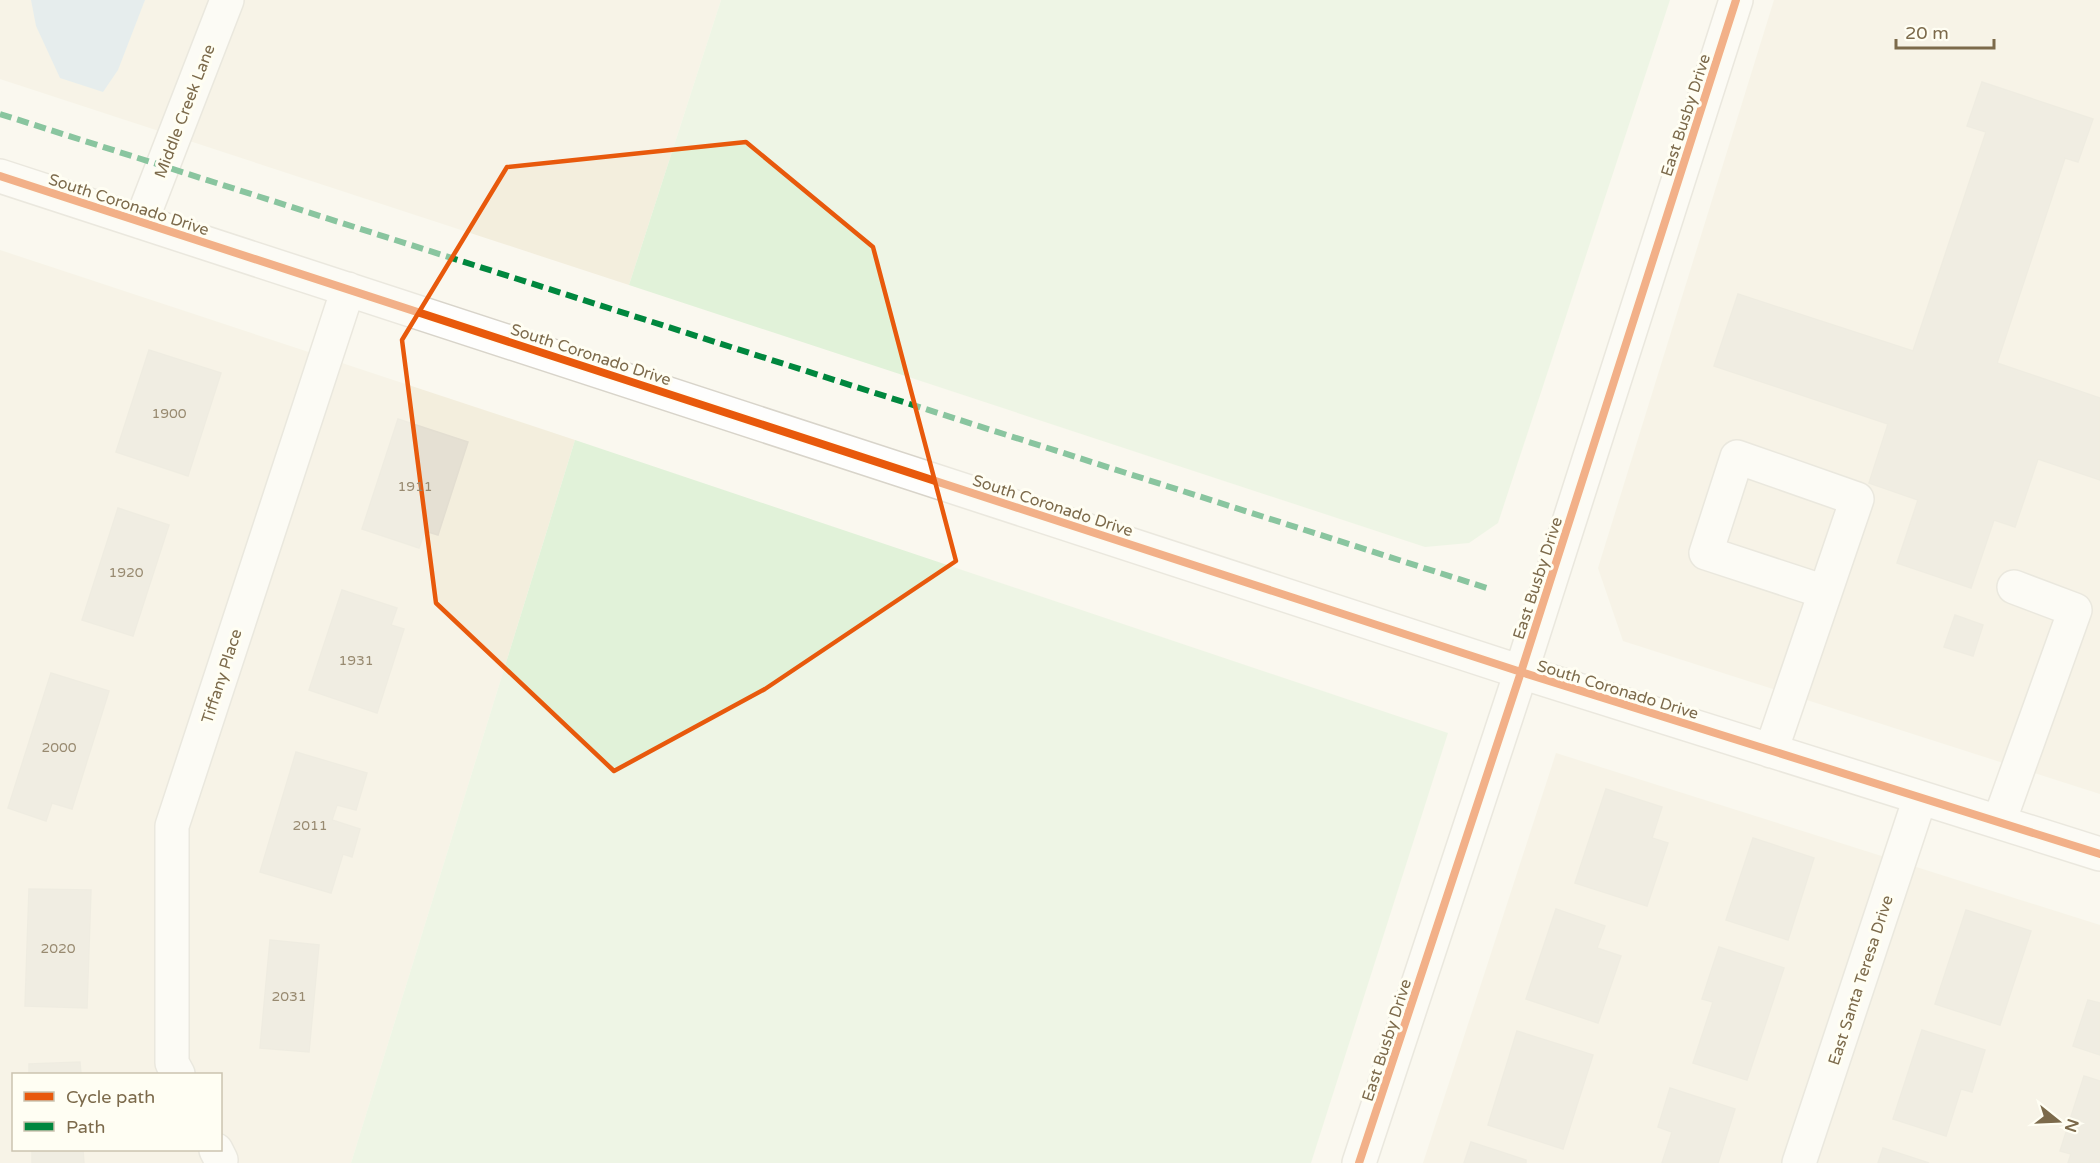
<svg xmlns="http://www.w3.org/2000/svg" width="2100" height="1163" font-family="'Varela Round',sans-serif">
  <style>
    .residential { fill: #f3eedd; fill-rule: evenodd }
    .green { fill: #e1f2d9 }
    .water { fill: #cfe1ec }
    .building { fill: #e5e0d3; stroke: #e3ded1; stroke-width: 1.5 }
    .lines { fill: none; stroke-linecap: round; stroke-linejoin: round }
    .minor-casing { stroke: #d8d4ca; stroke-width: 36 }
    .minor { stroke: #fefefd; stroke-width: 33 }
    .quiet { stroke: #00873e; stroke-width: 6; stroke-dasharray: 12 6; stroke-linecap: butt }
    .cycleway-casing { stroke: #fffef3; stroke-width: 11 }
    .cycleway { stroke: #e8590c; stroke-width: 8 }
    .marked { fill: none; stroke: #e8590c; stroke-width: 4.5; stroke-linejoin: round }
    .labels { text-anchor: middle; stroke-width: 6; stroke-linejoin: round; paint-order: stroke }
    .number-label { font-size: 14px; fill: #988a70 }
    .street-label { font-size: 16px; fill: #7c6a4b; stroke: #fffef3 }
  </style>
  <rect width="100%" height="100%" fill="#faf8ef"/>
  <path class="residential" d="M 0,0 L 721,0 L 629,285 L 0,79 Z
    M 1774,0 L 2100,0 L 2100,794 L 1623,641 L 1598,568 Z
    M 0,250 L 575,440 L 351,1163 L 0,1163 ZM 14,1074 L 220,1074 L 220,1150 L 14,1150 Z
    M 1556,753 L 2100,925 L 2100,1163 L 1423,1163 Z"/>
  <path class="green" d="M 721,0 L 1670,0 L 1498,523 L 1469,543 L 1425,547 L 629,285 Z
    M 575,440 L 1448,733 L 1311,1163 L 351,1163 Z"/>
  <path class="water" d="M 31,0 L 145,0 L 118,70 L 103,92 L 60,78 L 36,26 Z"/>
  <path class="building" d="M 1982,82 L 2093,119 L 2078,162 L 2065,158 L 1997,363 L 2100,398 L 2100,480 L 2038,459 L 2015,527 L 1994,520 L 1971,588 L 1897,563 L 1918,500 L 1869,483 L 1888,424 L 1714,366 L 1738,294 L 1913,351 L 1986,132 L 1967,126 Z
    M 149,350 L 221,373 L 188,476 L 116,452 Z
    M 398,419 L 468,442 L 438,535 L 425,531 L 419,548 L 362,529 Z
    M 118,508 L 169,525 L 133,636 L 82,620 Z
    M 342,590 L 397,608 L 391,625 L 404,629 L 377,713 L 309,690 Z
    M 1955,615 L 1983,625 L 1973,656 L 1944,647 Z
    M 51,673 L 109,691 L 72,809 L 52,803 L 46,821 L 8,808 Z
    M 296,752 L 367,773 L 356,810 L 337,805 L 332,820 L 360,829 L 352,857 L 343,854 L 331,893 L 260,872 Z
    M 1606,789 L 1662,807 L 1652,838 L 1668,843 L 1647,906 L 1575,883 Z
    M 1753,838 L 1814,858 L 1788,940 L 1726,920 Z
    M 29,889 L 91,890 L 87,1008 L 25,1006 Z
    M 1556,909 L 1605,926 L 1597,948 L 1621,956 L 1598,1023 L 1526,999 Z
    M 1966,910 L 2031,931 L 2000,1025 L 1935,1004 Z
    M 270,940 L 319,945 L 309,1052 L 260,1048 Z
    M 1719,947 L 1784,968 L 1747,1080 L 1693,1063 L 1713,1002 L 1702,999 Z
    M 2088,1000 L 2100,1003 L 2100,1055 L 2073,1046 Z
    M 1922,1030 L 1985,1050 L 1972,1092 L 1961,1089 L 1946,1136 L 1893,1119 Z
    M 1517,1031 L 1593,1055 L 1563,1149 L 1488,1125 Z
    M 80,1062 L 81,1074 L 29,1074 L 29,1064 Z
    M 2084,1076 L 2100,1081 L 2100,1163 L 2068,1163 L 2071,1154 L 2060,1151 Z
    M 1670,1088 L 1735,1109 L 1718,1163 L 1662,1163 L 1672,1132 L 1658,1127 Z
    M 1471,1142 L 1526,1160 L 1526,1163 L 1464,1163 Z
    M 1883,1148 L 1929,1163 L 1878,1163 Z
    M 32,1150 L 83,1150 L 84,1163 L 32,1163 Z"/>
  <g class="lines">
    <defs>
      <path id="minor" d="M 0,176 L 1521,672 L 2100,854
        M 141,222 L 227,0
        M 1771,751 L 1857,499 L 1737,457 L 1706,553 L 1825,592
        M 1999,822 L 2075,610 L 2014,587
        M 178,1074 L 172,1063 L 172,826 L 348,289
        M 216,1150 L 221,1160
        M 1359,1163 L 1521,672 L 1736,0
        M 1799,1163 L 1920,798"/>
    </defs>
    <use href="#minor" class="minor-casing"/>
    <use href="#minor" class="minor"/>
    <path class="quiet" d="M 0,114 L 1490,589"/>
    <defs>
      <path id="cycleway" d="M 0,176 L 1521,672 L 2100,854
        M 1359,1163 L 1521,672 L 1736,0"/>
    </defs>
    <use href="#cycleway" class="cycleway-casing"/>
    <use href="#cycleway" class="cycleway"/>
  </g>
  <path d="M0 0H2100V1163H0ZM 746,142 L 873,247 L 956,561 L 765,689 L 614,771 L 436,603 L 402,340 L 507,167 Z" fill="#faf8ef" fill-opacity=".55" fill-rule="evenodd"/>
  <path class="marked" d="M 746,142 L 873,247 L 956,561 L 765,689 L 614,771 L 436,603 L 402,340 L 507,167 Z"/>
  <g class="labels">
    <g class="number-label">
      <text x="169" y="418">1900</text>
      <text x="415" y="491">1911</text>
      <text x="126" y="577">1920</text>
      <text x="356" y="665">1931</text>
      <text x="59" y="752">2000</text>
      <text x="310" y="830">2011</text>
      <text x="58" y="953">2020</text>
      <text x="289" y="1001">2031</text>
    </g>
    <g class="street-label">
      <text transform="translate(184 111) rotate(-69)" y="6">Middle Creek Lane</text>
      <text transform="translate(1685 115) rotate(-72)" y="6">East Busby Drive</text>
      <text transform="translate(129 204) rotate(18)" y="6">South Coronado Drive</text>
      <text transform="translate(591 354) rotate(18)" y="6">South Coronado Drive</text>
      <text transform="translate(1053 505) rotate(18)" y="6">South Coronado Drive</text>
      <text transform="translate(1537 578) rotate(-72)" y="6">East Busby Drive</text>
      <text transform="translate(221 676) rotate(-72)" y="6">Tiffany Place</text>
      <text transform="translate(1618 689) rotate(17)" y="6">South Coronado Drive</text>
      <text transform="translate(1860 980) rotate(-72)" y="6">East Santa Teresa Drive</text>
      <text transform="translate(1386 1040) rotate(-72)" y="6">East Busby Drive</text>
    </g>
  </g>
  <rect x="12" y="1073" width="210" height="78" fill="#fffef3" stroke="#cbc3b0" stroke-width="1.5"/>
  <rect x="24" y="1092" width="30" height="9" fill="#e8590c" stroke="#cbc3b0" stroke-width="1.5"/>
  <text x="66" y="1103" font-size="18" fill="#7c6a4b">Cycle path</text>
  <rect x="24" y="1122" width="30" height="9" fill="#00873e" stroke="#cbc3b0" stroke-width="1.5"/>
  <text x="66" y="1133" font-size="18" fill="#7c6a4b">Path</text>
  <g transform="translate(2058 1121) rotate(108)" stroke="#fffef3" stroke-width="4.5" paint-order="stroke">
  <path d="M0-4.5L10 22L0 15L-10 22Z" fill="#7c6a4b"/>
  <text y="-9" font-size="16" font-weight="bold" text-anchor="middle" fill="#7c6a4b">N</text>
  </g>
  <path d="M1896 39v9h98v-9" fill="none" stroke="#7c6a4b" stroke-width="3"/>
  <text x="1905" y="39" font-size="18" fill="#7c6a4b" stroke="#fffef3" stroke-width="4.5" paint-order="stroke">20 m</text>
</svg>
